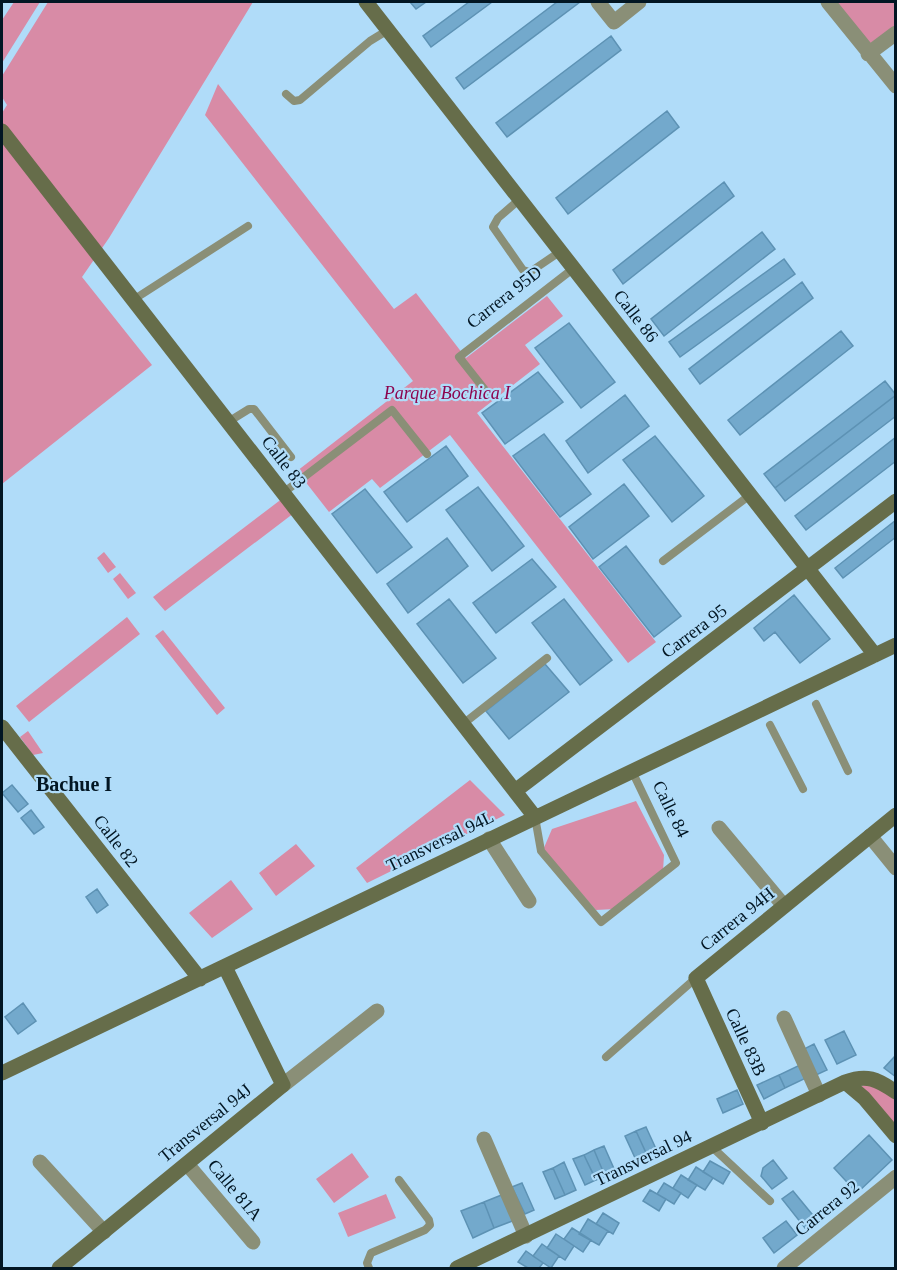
<svg xmlns="http://www.w3.org/2000/svg" width="897" height="1270" font-family="Georgia,serif">
  <style>
    .green { fill: #d88ba6 }
    .building { fill: #73a9cc; stroke: #5d92b4; stroke-width: 1.5 }
    .lines { fill: none; stroke-linecap: round; stroke-linejoin: round }
    .lane { stroke: #8a8f77; stroke-width: 8 }
    .street { stroke: #8a8f77; stroke-width: 15 }
    .secondary { stroke: #666d4a; stroke-width: 15 }
    .labels { text-anchor: middle; stroke-width: 4.5; stroke-linejoin: round; paint-order: stroke }
    .street-label { font-size: 18px; fill: #021623; stroke: #b0dcf9 }
    .park-label { font-size: 18px; font-style: italic; fill: #8c044e; stroke: #b0dcf9 }
    .neighbourhood-label { font-size: 20px; font-weight: bold; fill: #021623; stroke: #b0dcf9 }
  </style>
  <rect width="100%" height="100%" fill="#b0dcf9"/>
  <path class="green" d="M 14,2 L 40,2 L 2,63 L 2,20 Z
    M 48,2 L 253,2 L 109,238 L 82,277 L 152,365 L 2,484 L 2,113 L 7,105 L 2,97 L 2,76 Z
    M 830,2 L 895,2 L 895,31 L 869,51 Z
    M 218,84 L 394,309 L 416,293 L 466,358 L 547,296 L 563,316 L 525,345 L 540,364 L 477,413 L 656,642 L 628,663 L 450,435 L 380,488 L 372,479 L 329,512 L 297,471 L 413,381 L 205,115 Z
    M 283,498 L 294,513 L 165,611 L 153,597 Z
    M 104,552 L 116,567 L 108,573 L 97,558 Z
    M 120,573 L 136,593 L 128,599 L 113,579 Z
    M 127,617 L 140,634 L 29,722 L 16,706 Z
    M 163,630 L 225,708 L 217,715 L 155,636 Z
    M 28,731 L 43,753 L 33,755 L 20,737 Z
    M 470,780 L 505,815 L 367,883 L 356,868 Z
    M 636,801 L 664,855 L 663,871 L 615,909 L 596,910 L 543,850 L 552,829 Z
    M 296,844 L 315,866 L 276,896 L 259,873 Z
    M 231,880 L 253,909 L 212,938 L 189,913 Z
    M 867,1084 L 895,1097 L 895,1130 L 859,1087 Z
    M 352,1153 L 369,1177 L 334,1203 L 316,1179 Z
    M 386,1194 L 396,1218 L 348,1237 L 338,1213 Z"/>
  <path class="building" d="M 410,2 L 426,2 L 416,9 Z
    M 469,2 L 492,2 L 431,47 L 423,36 Z
    M 557,2 L 580,2 L 464,89 L 456,78 Z
    M 611,36 L 621,50 L 507,137 L 496,123 Z
    M 667,111 L 679,127 L 568,214 L 556,198 Z
    M 724,182 L 734,196 L 623,284 L 613,270 Z
    M 762,232 L 775,249 L 664,336 L 651,319 Z
    M 784,259 L 795,274 L 680,357 L 669,342 Z
    M 802,282 L 813,298 L 700,384 L 689,369 Z
    M 569,323 L 615,382 L 581,408 L 535,348 Z
    M 841,331 L 853,346 L 740,435 L 728,420 Z
    M 538,372 L 563,402 L 505,444 L 482,413 Z
    M 885,381 L 896,395 L 775,488 L 764,474 Z
    M 625,395 L 649,426 L 588,473 L 566,441 Z
    M 896,395 L 896,416 L 785,501 L 775,488 Z
    M 544,434 L 591,494 L 560,517 L 513,456 Z
    M 655,436 L 704,496 L 672,522 L 623,460 Z
    M 896,437 L 896,461 L 806,530 L 795,516 Z
    M 446,446 L 468,476 L 407,522 L 384,492 Z
    M 624,484 L 649,516 L 593,559 L 569,527 Z
    M 478,487 L 524,546 L 492,571 L 446,510 Z
    M 365,489 L 412,547 L 377,573 L 332,514 Z
    M 896,520 L 896,537 L 843,578 L 835,568 Z
    M 447,538 L 468,566 L 408,613 L 387,584 Z
    M 626,546 L 681,616 L 654,637 L 599,567 Z
    M 532,559 L 556,587 L 496,633 L 473,603 Z
    M 794,595 L 830,639 L 800,663 L 775,632 L 764,641 L 754,628 Z
    M 449,599 L 496,658 L 463,683 L 417,624 Z
    M 564,599 L 612,660 L 580,685 L 532,623 Z
    M 545,664 L 569,692 L 509,739 L 486,711 Z
    M 12,785 L 28,804 L 18,812 L 2,793 Z
    M 31,810 L 44,827 L 34,834 L 21,818 Z
    M 97,889 L 108,905 L 97,913 L 86,897 Z
    M 23,1003 L 36,1021 L 18,1034 L 5,1017 Z
    M 844,1031 L 856,1055 L 837,1064 L 825,1040 Z
    M 814,1044 L 827,1070 L 816,1075 L 804,1049 Z
    M 896,1055 L 896,1077 L 884,1068 Z
    M 800,1065 L 806,1078 L 785,1088 L 779,1075 Z
    M 779,1075 L 785,1088 L 764,1099 L 757,1085 Z
    M 737,1090 L 743,1104 L 723,1113 L 717,1099 Z
    M 646,1127 L 657,1151 L 647,1155 L 636,1131 Z
    M 636,1131 L 647,1155 L 636,1160 L 625,1136 Z
    M 869,1135 L 892,1160 L 857,1193 L 834,1168 Z
    M 604,1146 L 615,1171 L 605,1176 L 594,1150 Z
    M 594,1150 L 605,1176 L 596,1180 L 584,1155 Z
    M 584,1155 L 596,1180 L 585,1185 L 573,1159 Z
    M 773,1160 L 787,1178 L 772,1189 L 761,1176 L 763,1168 Z
    M 710,1161 L 730,1172 L 723,1184 L 703,1172 Z
    M 564,1162 L 576,1190 L 565,1195 L 553,1168 Z
    M 696,1167 L 713,1178 L 705,1190 L 688,1180 Z
    M 553,1168 L 565,1195 L 555,1199 L 543,1172 Z
    M 681,1175 L 697,1185 L 688,1198 L 673,1188 Z
    M 522,1183 L 534,1210 L 525,1214 L 512,1187 Z
    M 664,1183 L 681,1193 L 674,1204 L 657,1194 Z
    M 650,1190 L 666,1199 L 659,1211 L 643,1201 Z
    M 793,1191 L 816,1219 L 805,1228 L 782,1199 Z
    M 504,1194 L 515,1220 L 494,1228 L 484,1202 Z
    M 484,1202 L 494,1228 L 473,1238 L 461,1211 Z
    M 603,1213 L 619,1223 L 613,1234 L 596,1224 Z
    M 588,1219 L 608,1231 L 599,1245 L 579,1234 Z
    M 786,1221 L 797,1235 L 774,1253 L 763,1238 Z
    M 572,1228 L 591,1240 L 583,1252 L 564,1239 Z
    M 556,1234 L 574,1246 L 565,1260 L 547,1248 Z
    M 542,1244 L 559,1256 L 551,1268 L 533,1256 Z
    M 526,1251 L 543,1263 L 539,1268 L 528,1268 L 518,1262 Z"/>
  <g class="lines">
    <path class="lane" d="M 286,94 L 294,101 L 300,100 L 370,41 L 388,30
      M 520,199 L 498,218 L 493,227 L 523,270 L 530,272 L 561,251
      M 133,300 L 248,226
      M 489,395 L 459,357 L 574,268
      M 228,422 L 249,409 L 254,409 L 291,457
      M 283,493 L 392,410 L 427,454
      M 663,561 L 750,495
      M 816,704 L 848,771
      M 463,724 L 547,658
      M 770,725 L 803,789
      M 535,817 L 541,851 L 601,922 L 676,863 L 632,771
      M 606,1057 L 696,978
      M 712,1147 L 770,1201
      M 369,1268 L 367,1263 L 371,1253 L 425,1230 L 430,1225 L 429,1220 L 399,1180"/>
    <path class="street" d="M 598,2 L 614,22 L 639,2
      M 828,2 L 896,86
      M 868,54 L 896,33
      M 719,828 L 784,906
      M 870,836 L 896,868
      M 489,839 L 529,901
      M 784,1018 L 819,1095
      M 283,1085 L 377,1011
      M 484,1139 L 526,1236
      M 40,1162 L 104,1232
      M 187,1164 L 253,1242
      M 784,1268 L 896,1177"/>
    <path class="secondary" d="M 366,2 L 875,655
      M 2,131 L 535,817
      M 2,727 L 200,979
      M 515,791 L 896,501
      M 2,1073 L 896,645
      M 845,1082 L 864,1098 L 896,1136
      M 762,1123 L 696,978 L 896,815
      M 59,1268 L 283,1085 L 225,967
      M 457,1268 L 845,1082 C 867,1074 877,1079 896,1092"/>
  </g>
  <g class="labels">
    <g class="street-label">
      <text transform="translate(504 297) rotate(-38)" y="6">Carrera 95D</text>
      <text transform="translate(636 316) rotate(52)" y="6">Calle 86</text>
      <text transform="translate(284 462) rotate(52)" y="6">Calle 83</text>
      <text transform="translate(694 631) rotate(-37)" y="6">Carrera 95</text>
      <text transform="translate(671 809) rotate(64)" y="6">Calle 84</text>
      <text transform="translate(116 841) rotate(52)" y="6">Calle 82</text>
      <text transform="translate(440 841) rotate(-26)" y="6">Transversal 94L</text>
      <text transform="translate(737 919) rotate(-39)" y="6">Carrera 94H</text>
      <text transform="translate(746 1042) rotate(65)" y="6">Calle 83B</text>
      <text transform="translate(205 1123) rotate(-39)" y="6">Transversal 94J</text>
      <text transform="translate(643 1158) rotate(-26)" y="6">Transversal 94</text>
      <text transform="translate(235 1190) rotate(50)" y="6">Calle 81A</text>
      <text transform="translate(827 1208) rotate(-39)" y="6">Carrera 92</text>
    </g>
    <g class="park-label">
      <text x="447" y="399">Parque Bochica I</text>
    </g>
    <g class="neighbourhood-label">
      <text x="74" y="791">Bachue I</text>
    </g>
  </g>
  <rect width="897" height="1270" fill="none" stroke="#021623" stroke-width="6"/>
</svg>
